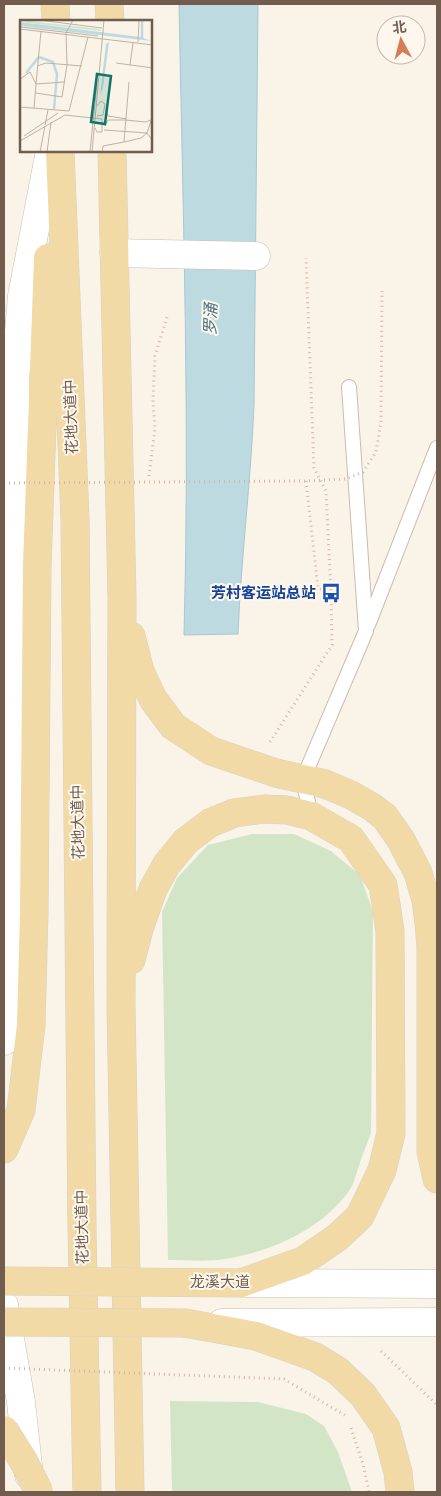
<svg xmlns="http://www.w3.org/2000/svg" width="441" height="1496" font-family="Arial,'Noto Sans SC',sans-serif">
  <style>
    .green { fill: #d2e6c7 }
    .water { fill: #bddae1; stroke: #a5c8d2 }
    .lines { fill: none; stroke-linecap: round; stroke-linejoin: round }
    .service-casing { stroke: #cbbcae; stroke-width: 16 }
    .minor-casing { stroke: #cbbcae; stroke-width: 29 }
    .tertiary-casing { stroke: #cbbcae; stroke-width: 29 }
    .primary-casing { stroke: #d7d1cd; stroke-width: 29 }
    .path { stroke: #d1b8a5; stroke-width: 3; stroke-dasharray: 1 4; stroke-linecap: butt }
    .service { stroke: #fff; stroke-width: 14 }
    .minor { stroke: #fff; stroke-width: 28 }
    .tertiary { stroke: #fff; stroke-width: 28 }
    .primary { stroke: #f1daa6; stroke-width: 28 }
    .primary-bridge-casing { stroke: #d7d1cd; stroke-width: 29; stroke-linecap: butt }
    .path-bridge { stroke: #d1b8a5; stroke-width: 3; stroke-dasharray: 1 4; stroke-linecap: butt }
    .primary-bridge { stroke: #f1daa6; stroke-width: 28 }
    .labels { text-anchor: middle; stroke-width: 4; stroke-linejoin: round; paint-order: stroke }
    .street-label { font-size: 15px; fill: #715c4e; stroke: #fdf7ed }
    .transit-label { font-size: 15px; font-weight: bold; fill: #164399; stroke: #fdf7ed; text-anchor: end }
    .water-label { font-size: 16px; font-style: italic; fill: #4a7581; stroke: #fdf7ed }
    .inset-river { fill: none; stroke: #bddae1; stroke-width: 2.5 }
    .inset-road { fill: none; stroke: #bfb2a5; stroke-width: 1 }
    .view { fill: #0f766e; fill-opacity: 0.15; stroke: #0f766e; stroke-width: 2.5 }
    .inset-edge { fill: none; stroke: #715c4e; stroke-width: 2.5 }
  </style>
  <rect width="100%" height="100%" fill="#faf3e7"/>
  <path class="green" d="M 252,834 L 294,834 L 331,851 L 360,875 L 373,912 L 371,1133 C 367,1144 362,1155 359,1166 C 356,1174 354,1184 349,1191 C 322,1229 271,1252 225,1259 C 207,1262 186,1260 168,1260 L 162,912 L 177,878 L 208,845 Z
    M 170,1401 L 258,1402 L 306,1414 L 324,1426 L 338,1452 L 352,1492 L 172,1492 Z"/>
  <path class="water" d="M 179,4 L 258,4 L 254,404 C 251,481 241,558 238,634 L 184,635 C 190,425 183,214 179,4 Z"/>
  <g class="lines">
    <defs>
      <path id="service" d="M 368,625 L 437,448
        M 311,816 L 303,779 L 366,631 L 349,387"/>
      <path id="minor" d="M 114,253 L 256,256"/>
      <path id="tertiary" d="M 4,1041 L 11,907 L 10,775 L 16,431 L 15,380 L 22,296 L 50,151
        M 246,1283 L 437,1284
        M 4,1305 L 21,1402 L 29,1475
        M 222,1323 L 437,1322"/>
      <path id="primary" d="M 55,4 L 56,21
        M 109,4 L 110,21
        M 60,151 L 75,518 L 82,1228 L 87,1492
        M 112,151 L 122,598 L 121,1005 L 130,1492
        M 131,636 L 140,671 L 153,699 L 173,726 L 211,751 L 276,773 L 325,784 L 351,795 L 372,807 L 385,817 L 401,840 L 418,873 L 426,900 L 429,923 L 431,946 L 431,1151 L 437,1179
        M 131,960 L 139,929 L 153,889 L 167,864 L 186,841 L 210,823 L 234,813 L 264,809 L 287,810 L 311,816 L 351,839 L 383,885 L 390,931 L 391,1133 L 382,1170 L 360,1216 L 338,1237 L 303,1261 L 241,1283
        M 4,1149 L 21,1110 L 31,1025 L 34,913 L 37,566 L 48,258
        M 185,1323 L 256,1336 L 315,1357 L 338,1371 L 363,1395 L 386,1428 L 398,1472 L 400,1492"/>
    </defs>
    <use href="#service" class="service-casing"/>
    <use href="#minor" class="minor-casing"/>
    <use href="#tertiary" class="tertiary-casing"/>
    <use href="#primary" class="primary-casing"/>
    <path class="path" d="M 149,476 L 155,428 L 153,402 L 155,356 L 167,317
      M 306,481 L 318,588 L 331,593
      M 270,742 L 332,645 L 331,593 L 326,491 L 314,468 L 306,258
      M 381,1351 L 437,1405
      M 351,1428 L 363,1464 L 369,1492"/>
    <use href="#service" class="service"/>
    <use href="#minor" class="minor"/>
    <use href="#tertiary" class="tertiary"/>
    <use href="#primary" class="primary"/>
    <defs>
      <path id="primary-bridge" d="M 4,1281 L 241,1283
        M 4,1322 L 185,1323
        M 4,1430 L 24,1462 L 39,1492"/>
    </defs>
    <use href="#primary-bridge" class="primary-bridge-casing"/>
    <path class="path-bridge" d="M 4,483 L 306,481 L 346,479 L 363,472 L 376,452 L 381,422 L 382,291
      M 4,1368 L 284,1379 L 346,1416"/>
    <use href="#primary-bridge" class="primary-bridge"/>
  </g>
  <defs>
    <symbol id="bus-bare" viewBox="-9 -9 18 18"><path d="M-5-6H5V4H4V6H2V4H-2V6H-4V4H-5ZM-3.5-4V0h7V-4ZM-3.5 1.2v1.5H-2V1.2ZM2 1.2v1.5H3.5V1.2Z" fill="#1a4fb4" stroke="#fdf7ed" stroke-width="2.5" paint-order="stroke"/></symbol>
  </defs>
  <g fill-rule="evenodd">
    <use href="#bus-bare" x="317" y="579" width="28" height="28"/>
  </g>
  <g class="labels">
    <g class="street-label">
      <text transform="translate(71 417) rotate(-92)" y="5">花地大道中</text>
      <text transform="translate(78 822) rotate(-91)" y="5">花地大道中</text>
      <text transform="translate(82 1227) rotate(-91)" y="5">花地大道中</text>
      <text x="220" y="1287">龙溪大道</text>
    </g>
    <g class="transit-label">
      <text x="316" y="598">芳村客运站总站</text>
    </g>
    <g class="water-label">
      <text transform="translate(210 319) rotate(-88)" y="6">罗涌</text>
    </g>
  </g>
  <g transform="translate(20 20)">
    <rect width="132" height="132" fill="#faf3e7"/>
    <path d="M 0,0 L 80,9 L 81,11 L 9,3 Z" fill="#d2e6c7"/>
    <path d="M 0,2 L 120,17 L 132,21 L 0,6 ZM 89,22 L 83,68 L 80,75 L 86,24 Z" fill="#bddae1"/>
    <path class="inset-river" d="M 122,0 L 122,19M 6,53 L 19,37 L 33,42 L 37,54 L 34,89"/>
    <path class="inset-road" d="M 19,0 L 82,8M 0,7 L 78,16M 0,9 L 133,25M 21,11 L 16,64 L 44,62M 118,22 L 119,0M 96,43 L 133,48M 110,45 L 113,23M 17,46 L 26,43 L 62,46M 0,59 L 10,52 L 16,64 L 14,88M 16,73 L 42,77 L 47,45 L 46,13 L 53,0M 0,87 L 49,91 L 68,17M 86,90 L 88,96 L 107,99M 77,96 L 83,95 L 85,84 L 81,81 L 77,86M 105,100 L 126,102 L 133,99M 25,105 L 28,90M 85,106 L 88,100 L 105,100M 84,110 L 127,113 L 131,101M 4,116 L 38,93M 0,121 L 45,95 L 82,99 L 82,112 L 77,112 L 75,108M 104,122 L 121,118 L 127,113 L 133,121M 70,131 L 77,63M 20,132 L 25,106M 27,132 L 31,102M 72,132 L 84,0M 82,132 L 83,126 L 104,122 L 109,62"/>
    <path class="view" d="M 77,54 L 91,56 L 85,104 L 71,102 Z"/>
    <rect width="132" height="132" class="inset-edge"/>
  </g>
  <rect width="441" height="1496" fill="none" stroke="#715c4e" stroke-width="10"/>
  <g transform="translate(401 40) rotate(353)"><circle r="24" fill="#fdf7ed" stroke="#c5b9ad"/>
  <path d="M0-4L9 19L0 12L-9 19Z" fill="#d67c59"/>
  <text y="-8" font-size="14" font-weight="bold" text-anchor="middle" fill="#715c4e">北</text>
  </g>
</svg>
